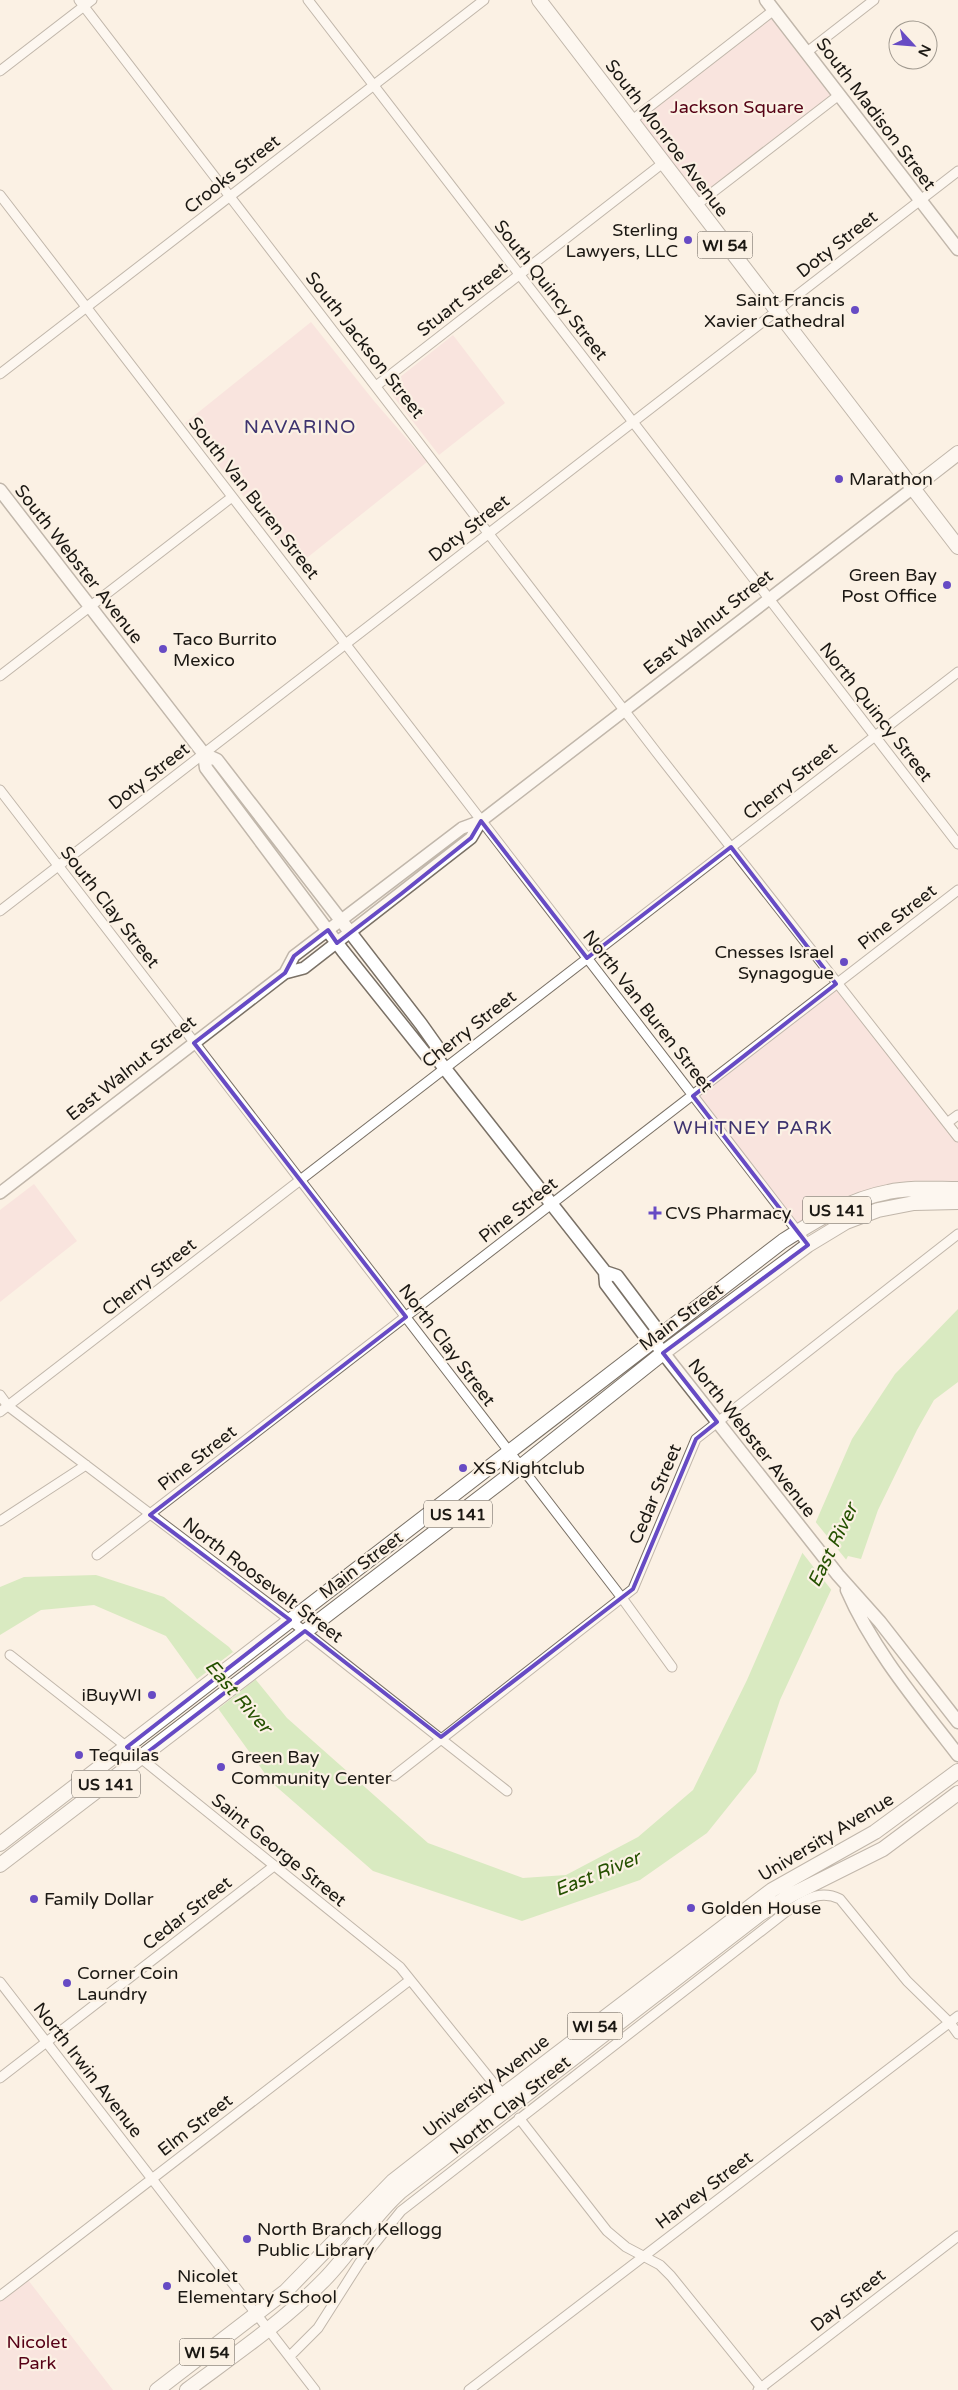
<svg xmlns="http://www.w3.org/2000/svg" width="958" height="2390" font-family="'Varela Round',sans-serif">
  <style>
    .green { fill: #f6d6d7 }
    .water { fill: #b0e297 }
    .pier { fill: #fbf1e4 }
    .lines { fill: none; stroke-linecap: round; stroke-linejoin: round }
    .minor-casing { stroke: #7a7166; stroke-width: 11 }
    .tertiary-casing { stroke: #7a7166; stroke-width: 14 }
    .secondary-casing { stroke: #7a7166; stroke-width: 15 }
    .primary-casing { stroke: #7a7166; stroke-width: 16 }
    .minor { stroke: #fff; stroke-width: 9 }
    .tertiary { stroke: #fff; stroke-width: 11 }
    .secondary { stroke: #fff; stroke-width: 12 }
    .primary { stroke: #fff; stroke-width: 14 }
    .marked { fill: none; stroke: #674bc4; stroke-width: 4; stroke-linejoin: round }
    .poi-dot { fill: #674bc4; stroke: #fbf1e4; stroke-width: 2 }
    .labels { text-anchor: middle; stroke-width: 4.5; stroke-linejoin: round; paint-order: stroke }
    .shield { fill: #fbf1e4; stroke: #5e5952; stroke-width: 1 }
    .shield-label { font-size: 16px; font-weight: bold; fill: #1b1813 }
    .park-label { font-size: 18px; fill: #560115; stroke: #fbf1e4 }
    .street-label { font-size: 18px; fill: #1b1813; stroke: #fbf1e4 }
    .poi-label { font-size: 18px; fill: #1b1813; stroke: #fbf1e4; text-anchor: start }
    .neighbourhood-label { font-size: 19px; letter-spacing: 1px; fill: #3e336f; stroke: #fbf1e4 }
    .water-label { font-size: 19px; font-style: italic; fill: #255100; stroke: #fbf1e4 }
  </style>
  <rect width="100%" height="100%" fill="#fbf1e4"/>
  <path class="green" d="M 774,10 L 839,95 L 695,206 L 631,121 Z
    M 311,322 L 374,401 L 427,462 L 298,565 L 185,423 Z
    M 453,335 L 505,403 L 439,455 L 393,396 L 391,389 L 395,381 Z
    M 836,984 L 958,1137 L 958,1199 L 845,1216 L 801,1236 L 693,1096 Z
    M 34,1184 L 77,1241 L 0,1302 L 0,1210 Z
    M 25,2276 L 113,2390 L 0,2390 L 0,2296 Z"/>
  <path class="water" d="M 958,1309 L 958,1382 L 934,1400 L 917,1430 L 878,1510 L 861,1559 L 848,1556 L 838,1575 L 780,1700 L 756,1772 L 707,1833 L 640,1880 L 522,1921 L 373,1871 L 271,1782 L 166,1636 L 94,1605 L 41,1610 L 0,1635 L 0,1587 L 24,1577 L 96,1575 L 164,1597 L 229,1647 L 287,1718 L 428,1843 L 523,1878 L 566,1875 L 638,1837 L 693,1790 L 747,1680 L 852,1439 L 895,1374 Z"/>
  <path class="pier" d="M 814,1520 L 848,1562 L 833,1592 L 801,1551 Z
    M 233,1652 L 255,1680 L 218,1709 L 196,1680 Z"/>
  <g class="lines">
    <defs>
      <path id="minor" d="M 79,0 L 657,753 L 958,1137
        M 308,0 L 958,844
        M 807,52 L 874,0
        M 0,71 L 92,0
        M 631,121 L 774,10
        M 0,195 L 808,1245
        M 695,206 L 839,95
        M 0,374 L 484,0
        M 376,386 L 663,163
        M 0,676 L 232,497
        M 0,790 L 622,1598 L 672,1667
        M 0,911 L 958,171
        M 947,1123 L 958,1115
        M 0,1395 L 8,1406 L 290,1620 L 507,1791
        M 0,1412 L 958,672
        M 0,1521 L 86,1465
        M 97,1555 L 958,890
        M 10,1655 L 127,1747 L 400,1967 L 503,2095
        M 394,1776 L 633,1589 L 696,1439 L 958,1234
        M 0,1982 L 315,2390
        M 0,2078 L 274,1866
        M 519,2118 L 607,2231 L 626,2247 L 660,2265 L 671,2276 L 763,2390
        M 0,2296 L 410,1980
        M 290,2356 L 318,2328 L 360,2262 L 401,2211 L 787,1911 C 806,1900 819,1889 840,1899 L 907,1981 L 950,2023 L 958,2034
        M 469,2390 L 958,2016
        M 758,2390 L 958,2236"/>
      <path id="tertiary" d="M 285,973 L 294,956 L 462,828 L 481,821 L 913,488
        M 0,1193 L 285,973 L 304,968 L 471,838 L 481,821"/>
      <path id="secondary" d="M 766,0 L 958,249
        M 0,490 L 197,745 L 204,754 L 206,768 L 343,951 L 427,1056 L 439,1061 L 605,1272 L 617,1276 L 656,1328 L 653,1340
        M 204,754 L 217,760 L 421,1024 L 438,1048 L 439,1061
        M 605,1272 L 606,1284 L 645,1336 L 653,1340 L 838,1575 L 880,1622 L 958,1722
        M 847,1590 C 873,1650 918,1703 958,1755"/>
      <path id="primary" d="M 539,0 L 958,547
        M 913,488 L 958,453
        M 0,1844 L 783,1241 C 816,1220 850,1199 888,1192 C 911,1187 935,1189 958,1189
        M 0,1865 L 520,1467 L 663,1353 L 808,1245 L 846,1222 L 878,1210 L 914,1203 L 958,1202
        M 157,2390 L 286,2291 L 393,2181 L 503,2095 L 772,1890 L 875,1832 L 958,1771
        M 187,2390 C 234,2355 284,2321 325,2279 C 352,2251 371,2218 400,2192 L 760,1914 L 791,1895 L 883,1849 L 958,1793"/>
    </defs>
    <use href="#minor" class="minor-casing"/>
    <use href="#tertiary" class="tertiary-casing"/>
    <use href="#secondary" class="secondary-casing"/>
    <use href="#primary" class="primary-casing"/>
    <use href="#minor" class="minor"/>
    <use href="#tertiary" class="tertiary"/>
    <use href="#secondary" class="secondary"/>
    <use href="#primary" class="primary"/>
  </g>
  <path d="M0 0H958V2390H0ZM 481,821 L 587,958 L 731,847 L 836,984 L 693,1096 L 808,1245 L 663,1353 L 717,1422 L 696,1439 L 633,1589 L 441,1737 L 305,1631 L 140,1758 L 127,1747 L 290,1620 L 150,1515 L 406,1317 L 194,1043 L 285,973 L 294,956 L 328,930 L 337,943 L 401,894 L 471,838 Z" fill="#fbf1e4" fill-opacity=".55" fill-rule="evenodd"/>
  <path class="marked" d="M 481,821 L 587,958 L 731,847 L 836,984 L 693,1096 L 808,1245 L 663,1353 L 717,1422 L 696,1439 L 633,1589 L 441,1737 L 305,1631 L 140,1758 L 127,1747 L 290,1620 L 150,1515 L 406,1317 L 194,1043 L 285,973 L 294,956 L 328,930 L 337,943 L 401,894 L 471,838 Z"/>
  <g class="poi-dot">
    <circle cx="688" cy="240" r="5"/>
    <circle cx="855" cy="310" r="5"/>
    <circle cx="839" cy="479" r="5"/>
    <circle cx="947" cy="585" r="5"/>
    <circle cx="163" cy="649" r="5"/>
    <circle cx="844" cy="962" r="5"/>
    <path d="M652.5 1205.5h5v5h5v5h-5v5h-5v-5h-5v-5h5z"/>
    <circle cx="463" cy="1468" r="5"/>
    <circle cx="152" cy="1695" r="5"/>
    <circle cx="79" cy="1755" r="5"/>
    <circle cx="221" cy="1767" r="5"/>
    <circle cx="34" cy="1899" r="5"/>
    <circle cx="691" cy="1908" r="5"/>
    <circle cx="67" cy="1983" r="5"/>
    <circle cx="247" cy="2239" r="5"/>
    <circle cx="167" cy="2286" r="5"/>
  </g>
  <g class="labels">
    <g class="shield">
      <rect x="697.5" y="231.5" width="55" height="27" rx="4"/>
      <rect x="803" y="1196.5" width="68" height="27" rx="4"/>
      <rect x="424" y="1500.5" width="68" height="27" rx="4"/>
      <rect x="72" y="1770.5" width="68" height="27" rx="4"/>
      <rect x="567.5" y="2012.5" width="55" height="27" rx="4"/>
      <rect x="179.5" y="2338.5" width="55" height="27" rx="4"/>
    </g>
    <g class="shield-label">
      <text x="725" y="251">WI 54</text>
      <text x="837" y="1216">US 141</text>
      <text x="458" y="1520">US 141</text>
      <text x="106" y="1790">US 141</text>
      <text x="595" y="2032">WI 54</text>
      <text x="207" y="2358">WI 54</text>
    </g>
    <g class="park-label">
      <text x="737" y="113">Jackson Square</text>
      <text x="37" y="2348">Nicolet<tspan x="37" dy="21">Park</tspan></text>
    </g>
    <g class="street-label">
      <text transform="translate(876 114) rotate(53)" y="6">South Madison Street</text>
      <text transform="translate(667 138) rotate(53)" y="6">South Monroe Avenue</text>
      <text transform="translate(232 174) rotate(-38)" y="6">Crooks Street</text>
      <text transform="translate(837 244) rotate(-38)" y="6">Doty Street</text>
      <text transform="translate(551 290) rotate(52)" y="6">South Quincy Street</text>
      <text transform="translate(462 299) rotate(-38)" y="6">Stuart Street</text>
      <text transform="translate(365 345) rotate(52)" y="6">South Jackson Street</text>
      <text transform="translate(254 498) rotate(52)" y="6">South Van Buren Street</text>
      <text transform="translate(469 528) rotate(-38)" y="6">Doty Street</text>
      <text transform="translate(79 564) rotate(52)" y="6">South Webster Avenue</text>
      <text transform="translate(708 622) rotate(-38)" y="6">East Walnut Street</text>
      <text transform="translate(876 712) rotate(52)" y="6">North Quincy Street</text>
      <text transform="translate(149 776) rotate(-38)" y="6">Doty Street</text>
      <text transform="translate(790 781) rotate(-38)" y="6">Cherry Street</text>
      <text transform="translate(110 907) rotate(52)" y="6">South Clay Street</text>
      <text transform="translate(897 917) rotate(-38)" y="6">Pine Street</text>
      <text transform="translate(648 1011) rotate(52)" y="6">North Van Buren Street</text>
      <text transform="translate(469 1029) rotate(-38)" y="6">Cherry Street</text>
      <text transform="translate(131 1068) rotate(-38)" y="6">East Walnut Street</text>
      <text transform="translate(518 1210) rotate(-38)" y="6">Pine Street</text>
      <text transform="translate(149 1277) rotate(-38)" y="6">Cherry Street</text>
      <text transform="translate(681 1317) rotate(-37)" y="6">Main Street</text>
      <text transform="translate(447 1345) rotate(53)" y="6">North Clay Street</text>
      <text transform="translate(752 1438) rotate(52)" y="6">North Webster Avenue</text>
      <text transform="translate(197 1458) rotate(-38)" y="6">Pine Street</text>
      <text transform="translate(655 1494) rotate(-67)" y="6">Cedar Street</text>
      <text transform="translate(361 1565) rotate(-37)" y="6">Main Street</text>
      <text transform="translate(263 1580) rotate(37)" y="6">North Roosevelt Street</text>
      <text transform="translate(826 1837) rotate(-31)" y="6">University Avenue</text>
      <text transform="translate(279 1850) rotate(39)" y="6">Saint George Street</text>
      <text transform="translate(187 1913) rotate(-38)" y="6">Cedar Street</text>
      <text transform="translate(88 2070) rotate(52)" y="6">North Irwin Avenue</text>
      <text transform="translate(486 2086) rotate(-38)" y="6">University Avenue</text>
      <text transform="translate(510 2105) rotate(-38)" y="6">North Clay Street</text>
      <text transform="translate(195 2125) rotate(-38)" y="6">Elm Street</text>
      <text transform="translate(704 2190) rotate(-37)" y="6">Harvey Street</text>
      <text transform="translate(848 2300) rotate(-38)" y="6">Day Street</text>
    </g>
    <g class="poi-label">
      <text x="678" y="236" text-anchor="end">Sterling<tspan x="678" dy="21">Lawyers, LLC</tspan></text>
      <text x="845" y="306" text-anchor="end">Saint Francis<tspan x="845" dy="21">Xavier Cathedral</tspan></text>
      <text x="849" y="485">Marathon</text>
      <text x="937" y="581" text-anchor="end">Green Bay<tspan x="937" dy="21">Post Office</tspan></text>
      <text x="173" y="645">Taco Burrito<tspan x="173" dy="21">Mexico</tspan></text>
      <text x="834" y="958" text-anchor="end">Cnesses Israel<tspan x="834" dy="21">Synagogue</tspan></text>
      <text x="665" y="1219">CVS Pharmacy</text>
      <text x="473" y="1474">XS Nightclub</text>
      <text x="142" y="1701" text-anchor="end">iBuyWI</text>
      <text x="89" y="1761">Tequilas</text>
      <text x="231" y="1763">Green Bay<tspan x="231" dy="21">Community Center</tspan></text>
      <text x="44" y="1905">Family Dollar</text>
      <text x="701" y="1914">Golden House</text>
      <text x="77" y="1979">Corner Coin<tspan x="77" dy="21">Laundry</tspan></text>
      <text x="257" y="2235">North Branch Kellogg<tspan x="257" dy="21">Public Library</tspan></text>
      <text x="177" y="2282">Nicolet<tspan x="177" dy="21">Elementary School</tspan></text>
    </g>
    <g class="neighbourhood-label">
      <text x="300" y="433">NAVARINO</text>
      <text x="753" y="1134">WHITNEY PARK</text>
    </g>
    <g class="water-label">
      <text transform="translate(832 1545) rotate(-64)" y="7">East River</text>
      <text transform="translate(239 1696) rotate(49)" y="7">East River</text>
      <text transform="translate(597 1873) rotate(-22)" y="7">East River</text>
    </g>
  </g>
  <g transform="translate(913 45) rotate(116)"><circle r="24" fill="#fbf1e4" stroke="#a19a90"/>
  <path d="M0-4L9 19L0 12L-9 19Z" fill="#674bc4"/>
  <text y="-8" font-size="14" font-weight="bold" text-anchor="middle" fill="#1b1813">N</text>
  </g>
</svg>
